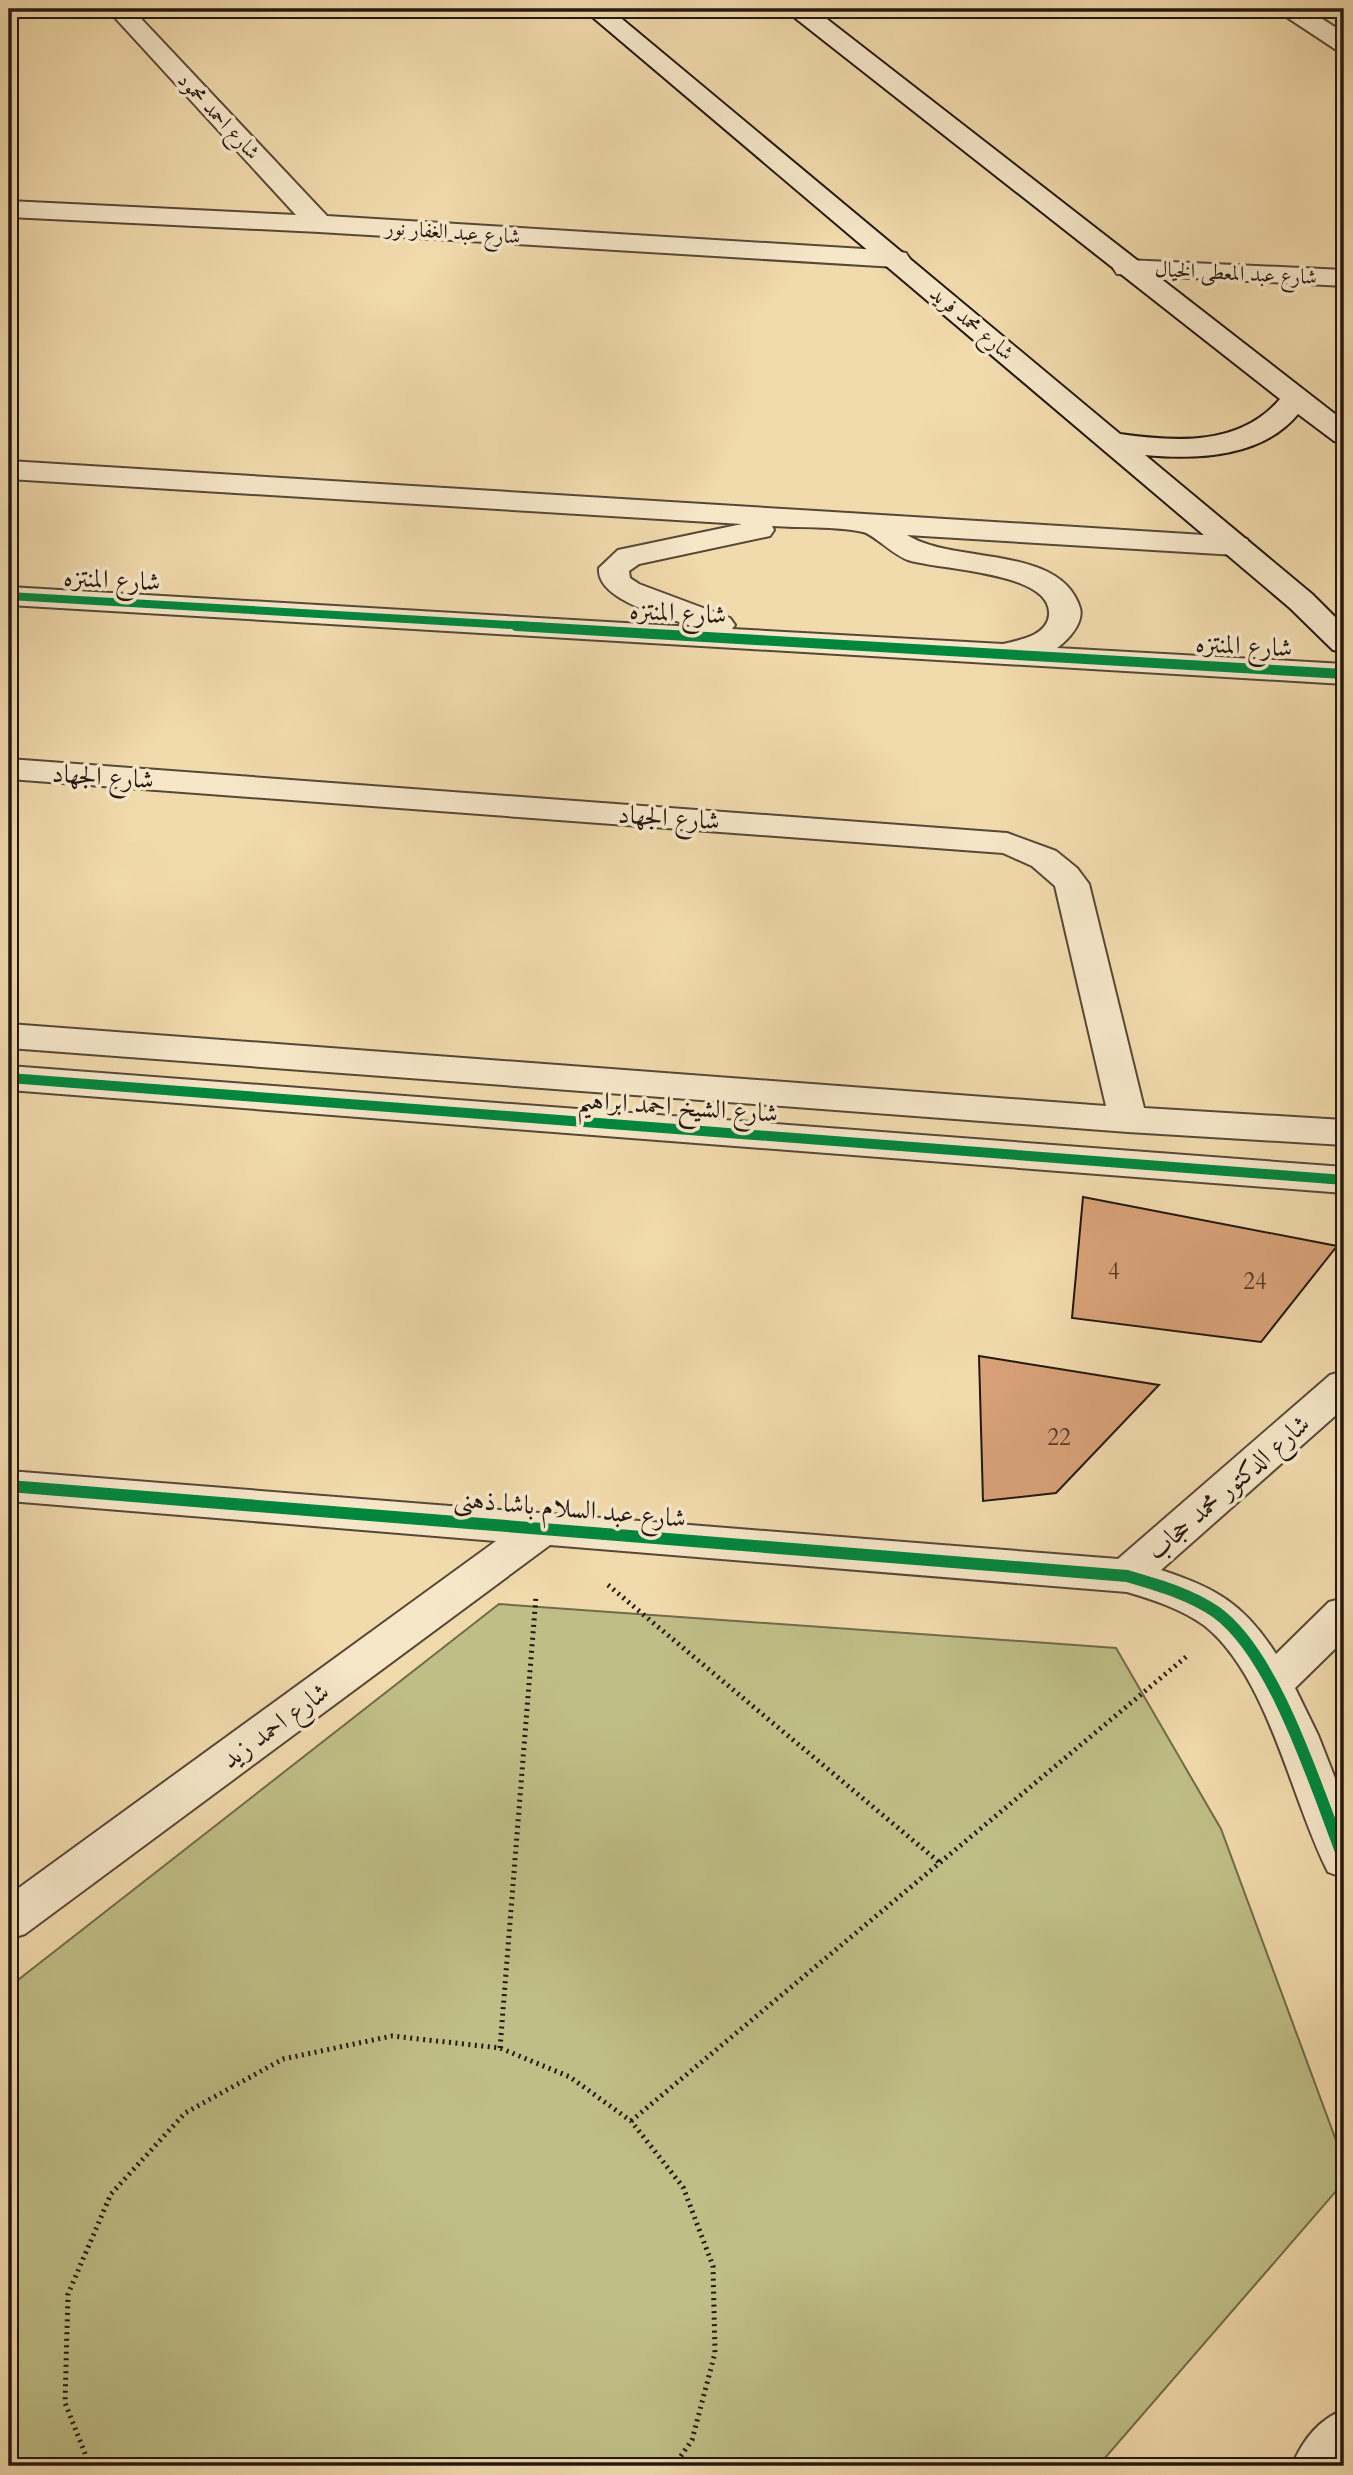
<svg xmlns="http://www.w3.org/2000/svg" width="1353" height="2475" font-family="Cardo,Amiri,serif">
  <style>
    .green { fill: #bfbe86; stroke: #716b4c; stroke-width: 2 }
    .building { fill: #d8a178; stroke: #231812; stroke-width: 2 }
    .lines { fill: none; stroke-linecap: round; stroke-linejoin: round }
    .minor-casing { stroke: #564838; stroke-width: 4 }
    .tertiary-casing { stroke: #564838; stroke-width: 4 }
    .secondary-casing { stroke: #231812; stroke-width: 4 }
    .path { stroke: #231812; stroke-width: 5; stroke-dasharray: 2 4.5; stroke-linecap: butt }
    .minor { fill: #f6e7c9; fill-rule: evenodd }
    .tertiary { fill: #f6e7c9; fill-rule: evenodd }
    .secondary { fill: #f6e7c9; fill-rule: evenodd }
    .cycleway-far2-casing { stroke: #f6e7c9; stroke-width: 11 }
    .cycleway-far1-casing { stroke: #f6e7c9; stroke-width: 14 }
    .cycleway-casing { stroke: #f6e7c9; stroke-width: 17 }
    .cycleway-far2 { stroke: #00873e; stroke-width: 8 }
    .cycleway-far1 { stroke: #00873e; stroke-width: 10 }
    .cycleway { stroke: #00873e; stroke-width: 12 }
    .labels { text-anchor: middle; stroke-width: 7; stroke-linejoin: round; paint-order: stroke }
    .far-street-label { font-size: 21px; fill: #231812; stroke: #f6e7c9 }
    .number-label { font-size: 23px; fill: #503a2c }
    .street-label { font-size: 26px; fill: #231812; stroke: #f6e7c9 }
  </style>
  <rect width="100%" height="100%" fill="#f1daac"/>
  <filter id="stains"><feTurbulence type="fractalNoise" baseFrequency=".00286" numOctaves="4"/><feColorMatrix values="0 0 0 0 .2 0 0 0 0 .09 0 0 0 0 .02 0 0 0 .5 -.17"/></filter>
  <radialGradient id="worn" r=".72"><stop offset=".6" stop-color="#630" stop-opacity="0"/><stop offset="1" stop-color="#630" stop-opacity=".3"/></radialGradient>
  <path class="green" d="M 499,1604 L 1116,1648 L 1221,1829 L 1344,2162 L 1344,2182 L 1098,2466 L 9,2466 L 9,1987 Z"/>
  <path class="building" d="M 1083,1197 L 1337,1246 L 1261,1342 L 1072,1318 Z
    M 979,1356 L 1159,1385 L 1056,1493 L 983,1501 Z"/>
  <g class="lines">
    <defs>
      <path id="minor" d="M 107,9 L 132,9 L 327,216 L 896,251 L 906,253 L 910,259 L 906,265 L 896,267 L 319,232 L 9,217 L 9,201 L 296,215 Z
        M 1279,9 L 1307,9 L 1344,33 L 1344,51 L 1335,49 L 1282,14 Z
        M 1127,260 L 1344,270 L 1344,286 L 1117,274 L 1113,268 L 1117,262 Z
        M 9,759 L 1007,833 L 1056,851 L 1077,868 L 1089,884 L 1144,1108 L 1344,1120 L 1344,1145 L 1128,1132 L 9,1048 L 9,1024 L 1106,1106 L 1055,886 L 1032,866 L 1003,853 L 9,779 Z
        M 9,1066 L 1344,1167 L 1344,1193 L 9,1090 Z
        M 1344,1371 L 1344,1408 L 1161,1570 C 1216,1588 1244,1604 1276,1654 L 1329,1602 L 1344,1598 L 1344,1640 L 1295,1688 L 1318,1735 L 1344,1801 L 1344,1878 L 1328,1872 C 1291,1800 1269,1678 1205,1626 C 1182,1609 1154,1600 1127,1592 L 550,1545 L 25,1934 L 9,1939 L 9,1895 L 496,1541 L 9,1501 L 9,1471 L 1118,1559 L 1330,1375 Z
        M 1344,2410 L 1344,2466 L 1292,2466 C 1302,2441 1319,2419 1344,2410 Z"/>
      <path id="tertiary" d="M 9,461 L 1236,537 L 1247,539 L 1251,546 L 1247,553 L 1236,555 L 907,535 C 954,565 1060,544 1080,608 C 1084,623 1068,640 1057,648 L 1344,664 L 1344,684 L 9,605 L 9,587 L 694,627 C 668,617 596,601 599,568 L 618,550 L 742,524 L 9,479 ZM 772,526 C 801,528 834,526 863,532 C 873,534 893,555 908,560 C 937,570 1053,571 1049,615 C 1047,636 1019,640 1003,644 L 732,629 L 735,625 L 730,618 L 639,584 L 630,578 L 629,571 L 639,564 L 770,536 L 774,530 Z"/>
      <path id="secondary" d="M 583,9 L 610,9 L 1120,434 C 1176,442 1240,446 1280,399 L 790,14 L 787,9 L 814,9 L 1344,421 L 1344,444 L 1334,441 L 1298,414 C 1263,457 1197,460 1145,455 L 1312,594 L 1344,626 L 1344,652 L 1333,650 L 1290,608 Z"/>
    </defs>
    <use href="#minor" class="minor-casing"/>
    <use href="#tertiary" class="tertiary-casing"/>
    <use href="#secondary" class="secondary-casing"/>
    <path class="path" d="M 608,1585 L 940,1863
      M 500,2048 L 536,1596
      M 631,2121 L 1187,1656
      M 90,2466 L 65,2403 L 68,2294 L 111,2194 L 185,2113 L 283,2059 L 392,2036 L 500,2048 L 570,2077 L 631,2121 L 683,2187 L 713,2266 L 715,2353 L 692,2440 L 674,2466"/>
    <use href="#minor" class="minor"/>
    <use href="#tertiary" class="tertiary"/>
    <use href="#secondary" class="secondary"/>
    <defs>
      <path id="cycleway-far2" d="M 9,596 L 546,627"/>
      <path id="cycleway-far1" d="M 516,626 L 1344,674
        M 9,1078 L 1344,1180"/>
      <path id="cycleway" d="M 9,1486 L 1127,1576 C 1158,1585 1190,1594 1216,1612 C 1276,1655 1317,1791 1344,1859"/>
    </defs>
    <use href="#cycleway-far2" class="cycleway-far2-casing"/>
    <use href="#cycleway-far1" class="cycleway-far1-casing"/>
    <use href="#cycleway" class="cycleway-casing"/>
    <use href="#cycleway-far2" class="cycleway-far2"/>
    <use href="#cycleway-far1" class="cycleway-far1"/>
    <use href="#cycleway" class="cycleway"/>
  </g>
  <g class="labels">
    <g class="far-street-label">
      <text transform="translate(219 116) rotate(47)" y="7">شارع احمد محمود</text>
      <text transform="translate(453 232) rotate(4)" y="7">شارع عبد الغفار نور</text>
      <text transform="translate(1236 273) rotate(3)" y="7">شارع عبد المعطى الخيال</text>
      <text transform="translate(972 323) rotate(40)" y="7">شارع محمد فريد</text>
    </g>
    <g class="number-label">
      <text x="1114" y="1279">4</text>
      <text x="1255" y="1289">24</text>
      <text x="1059" y="1445">22</text>
    </g>
    <g class="street-label">
      <text transform="translate(112 579) rotate(3)" y="9">شارع المنتزه</text>
      <text transform="translate(678 612) rotate(3)" y="9">شارع المنتزه</text>
      <text transform="translate(1244 645) rotate(3)" y="9">شارع المنتزه</text>
      <text transform="translate(103 776) rotate(4)" y="9">شارع الجهاد</text>
      <text transform="translate(669 817) rotate(4)" y="9">شارع الجهاد</text>
      <text transform="translate(678 1106) rotate(4)" y="9">شارع الشيخ احمد ابراهيم</text>
      <text transform="translate(1228 1487) rotate(-41)" y="9">شارع الدكتور محمد حجاب</text>
      <text transform="translate(570 1508) rotate(5)" y="9">شارع عبد السلام باشا ذهنى</text>
      <text transform="translate(275 1725) rotate(-36)" y="9">شارع احمد زيد</text>
    </g>
  </g>
  <rect width="1353" height="2475" fill="none" stroke="#f1daac" stroke-width="35"/>
  <rect x="10" y="10" width="1332" height="2454" fill="none" stroke="#231812" stroke-width="3.5"/>
  <rect x="18" y="18" width="1318" height="2440" fill="none" stroke="#231812" stroke-width="2"/>
  <rect width="100%" height="100%" filter="url(#stains)"/>
  <rect width="100%" height="100%" fill="url(#worn)"/>
</svg>
